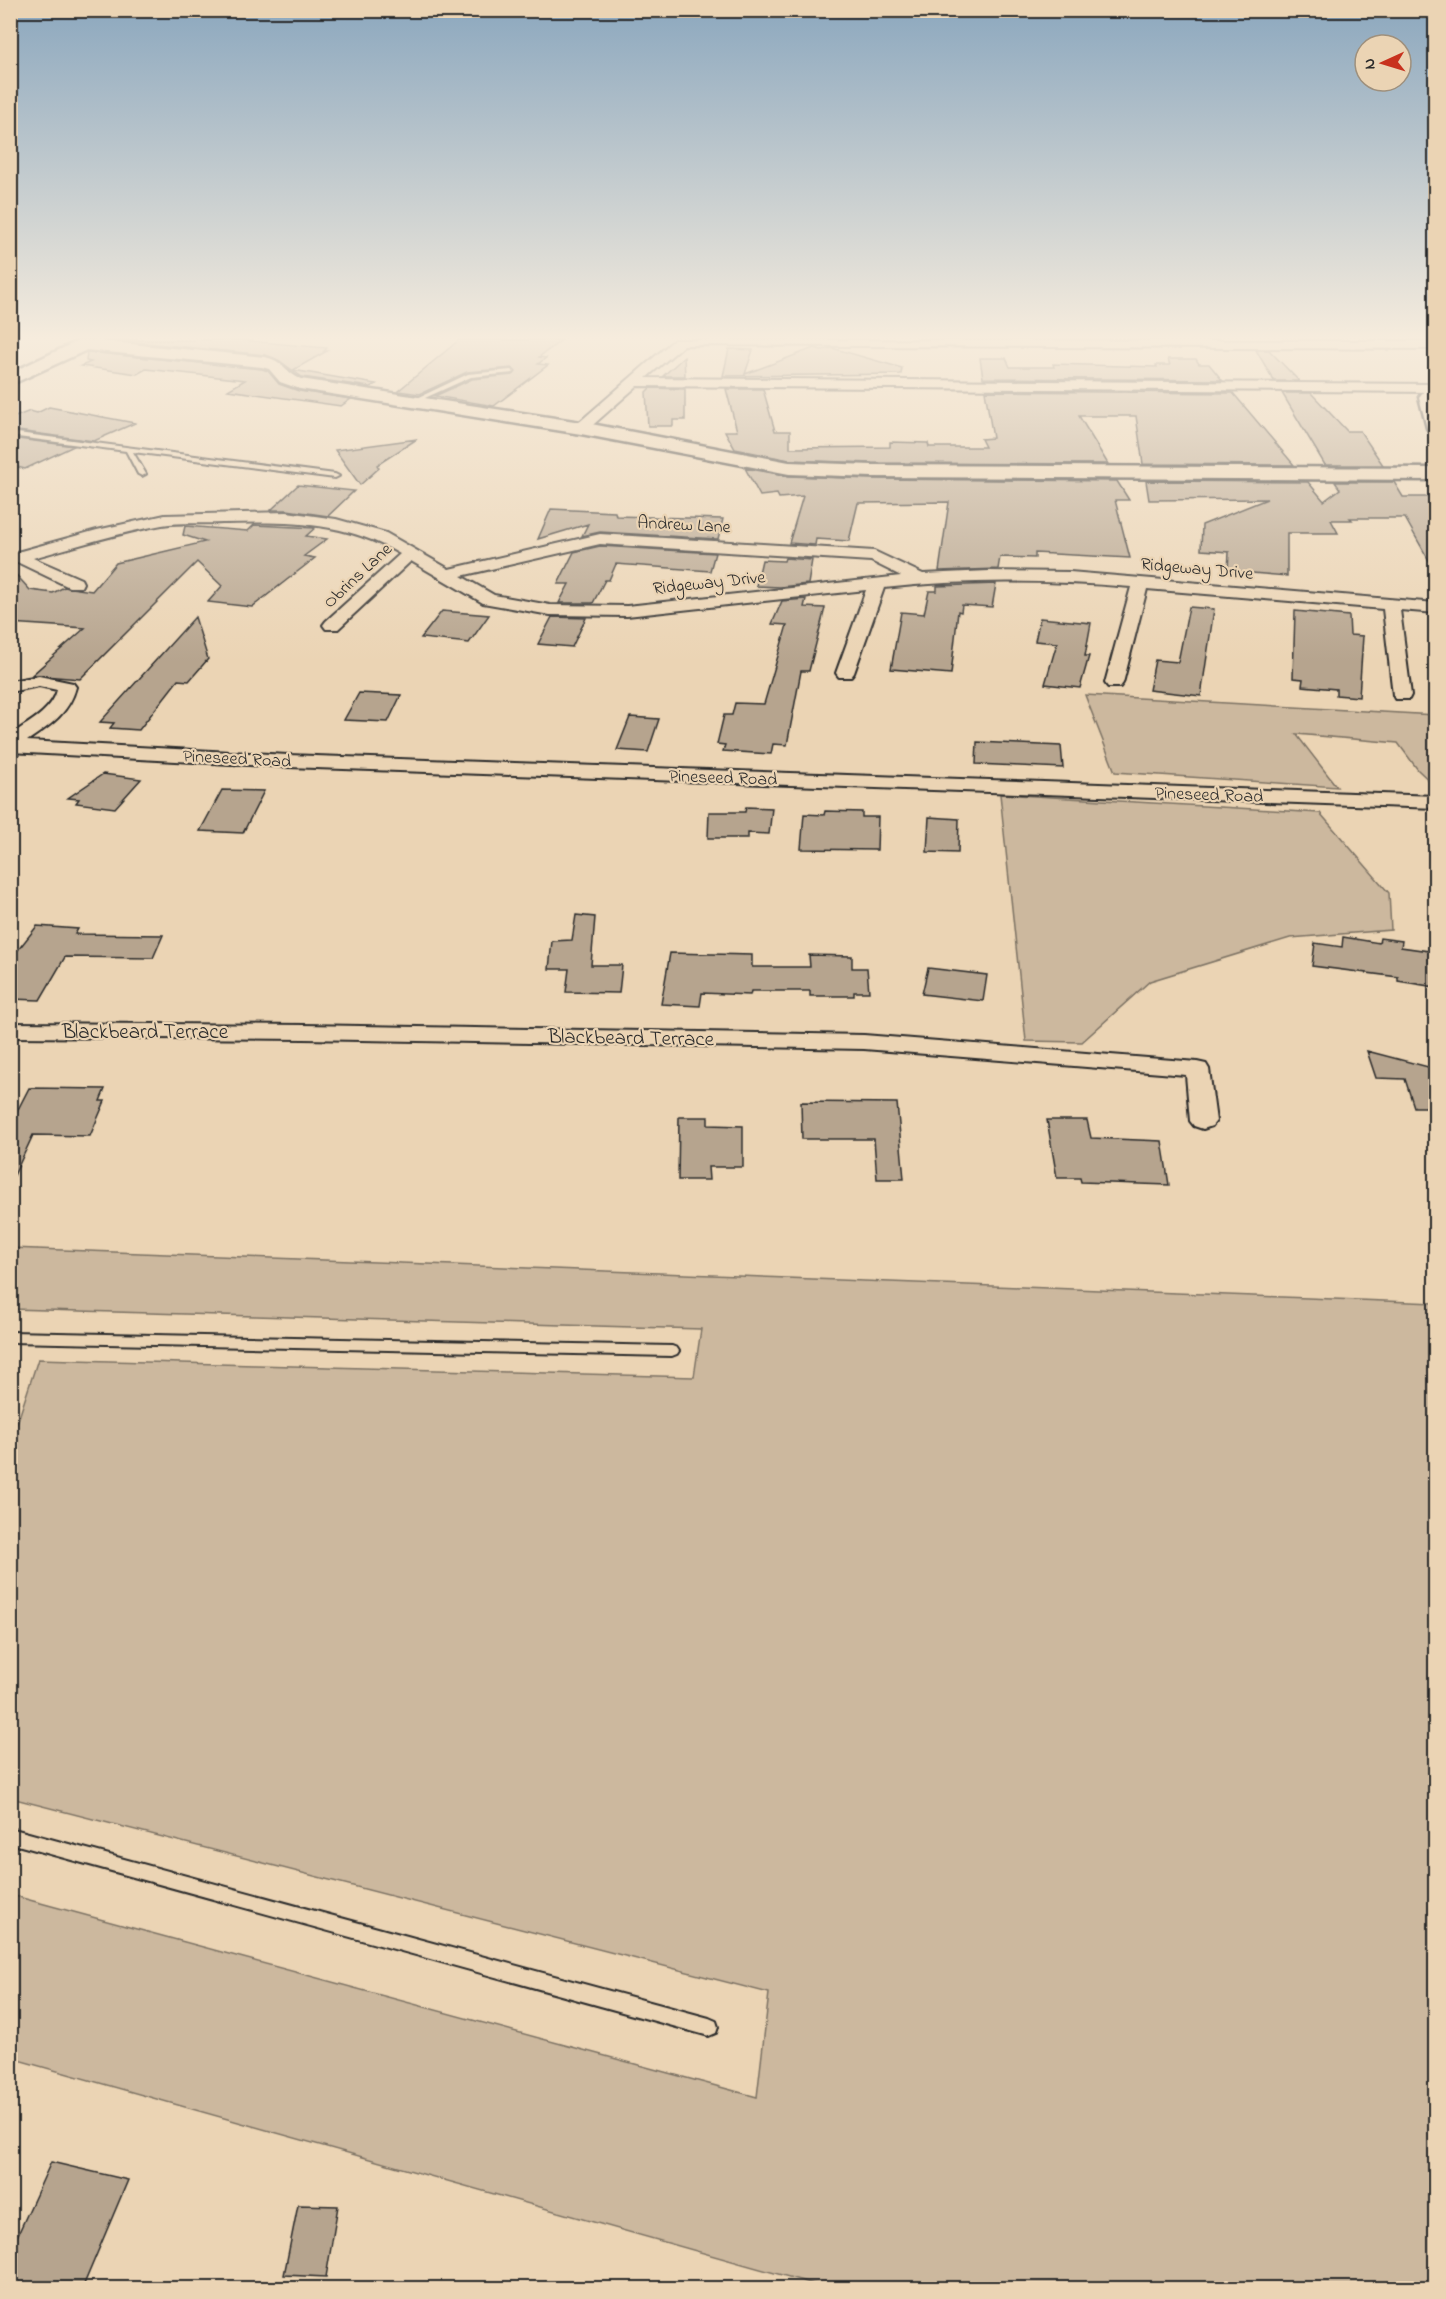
<svg xmlns="http://www.w3.org/2000/svg" width="1446" height="2299" font-family="'Indie Flower',sans-serif">
  <style>
    .green { fill: #ccb89e; stroke: #7c7264; stroke-width: 1.5 }
    .building { fill: #b6a48e; stroke: #2b2b2b; stroke-width: 1.5 }
    .lines { fill: none; stroke-linecap: round; stroke-linejoin: round }
    .lane-casing { stroke: #2b2b2b; stroke-width: 4 }
    .street-casing { stroke: #2b2b2b; stroke-width: 4 }
    .secondary-casing { stroke: #2b2b2b; stroke-width: 5 }
    .highway-casing { stroke: #2b2b2b; stroke-width: 5 }
    .lane { fill: #ebd4b4; fill-rule: evenodd }
    .street { fill: #ebd4b4; fill-rule: evenodd }
    .secondary { fill: #ebd4b4; fill-rule: evenodd }
    .highway { fill: #ebd4b4; fill-rule: evenodd }
    .labels { text-anchor: middle; stroke-width: 4.5; stroke-linejoin: round; paint-order: stroke }
    .far-street-label { font-size: 18px; fill: #2b2b2b; stroke: #ebd4b4 }
    .street-label { font-size: 21px; fill: #2b2b2b; stroke: #ebd4b4 }
  </style>
  <rect width="100%" height="100%" fill="#ebd4b4"/>
  <filter id="ink" filterUnits="userSpaceOnUse"><feTurbulence type="fractalNoise" baseFrequency=".0167" numOctaves="2"/><feDisplacementMap in="SourceGraphic" scale="12" xChannelSelector="R" yChannelSelector="G"/><feConvolveMatrix kernelMatrix="1 2 1 2 8 2 1 2 1" color-interpolation-filters="sRGB"/></filter>
  <g filter="url(#ink)">
    <path class="green" d="M 1085,695 L 1435,715 L 1435,786 L 1418,770 L 1398,743 L 1296,734 L 1337,787 L 1115,772 Z
      M 1000,794 L 1320,813 L 1389,893 L 1391,930 L 1290,938 L 1150,981 L 1082,1042 L 1026,1041 Z
      M 11,1248 L 1435,1303 L 1435,2288 L 828,2288 L 11,2058 L 11,1895 L 757,2097 L 769,1993 L 11,1798 L 11,1442 L 38,1359 L 694,1377 L 701,1329 L 11,1309 Z"/>
    <path class="building" d="M 115,340 L 240,340 L 327,348 L 324,351 L 327,351 L 293,370 L 376,384 L 370,387 L 302,377 L 278,360 L 265,355 Z
      M 459,340 L 562,340 L 539,357 L 546,358 L 538,364 L 548,365 L 494,406 L 435,396 L 472,379 L 513,375 L 516,372 L 512,368 L 467,372 L 420,394 L 398,391 Z
      M 814,348 L 822,350 L 832,348 L 902,368 L 901,374 L 723,376 L 729,349 L 753,350 L 745,374 Z
      M 1256,350 L 1269,350 L 1299,381 L 1274,381 Z
      M 87,352 L 262,369 L 268,371 L 279,384 L 299,391 L 351,399 L 341,406 L 228,390 L 245,380 L 146,369 L 137,374 L 81,366 L 91,362 L 86,361 Z
      M 684,357 L 685,376 L 663,376 Z
      M 980,358 L 1006,358 L 1010,367 L 1054,367 L 1053,364 L 1157,367 L 1156,365 L 1170,365 L 1168,359 L 1196,359 L 1199,364 L 1209,364 L 1222,380 L 983,378 Z
      M 650,388 L 685,389 L 685,420 L 673,420 L 673,426 L 648,426 L 646,392 Z
      M 726,389 L 763,389 L 775,431 L 790,431 L 790,448 L 890,447 L 890,442 L 928,443 L 929,447 L 985,447 L 981,439 L 993,438 L 985,391 L 1233,393 L 1294,465 L 1143,464 L 1136,416 L 1079,416 L 1108,464 L 872,463 L 789,460 L 735,449 L 725,431 L 737,431 Z
      M 1282,393 L 1311,393 L 1347,431 L 1360,431 L 1383,465 L 1325,465 Z
      M 49,407 L 135,423 L 94,441 L 10,430 L 10,419 L 30,411 L 37,413 Z
      M 10,438 L 74,446 L 25,469 L 10,465 Z
      M 417,439 L 377,465 L 379,468 L 360,485 L 335,450 Z
      M 745,468 L 789,476 L 872,479 L 1117,481 L 1129,500 L 1115,500 L 1130,558 L 1035,553 L 1035,558 L 1000,557 L 998,569 L 939,571 L 949,502 L 858,503 L 849,541 L 816,539 L 815,545 L 789,543 L 803,496 L 779,498 L 777,494 L 760,496 Z
      M 1146,481 L 1308,482 L 1324,501 L 1340,489 L 1335,482 L 1394,482 L 1403,497 L 1436,497 L 1436,573 L 1405,518 L 1350,518 L 1352,520 L 1331,520 L 1338,533 L 1287,533 L 1287,576 L 1228,571 L 1229,552 L 1201,550 L 1202,525 L 1267,499 L 1149,500 Z
      M 298,485 L 354,491 L 328,516 L 287,510 L 271,510 Z
      M 551,509 L 615,512 L 616,516 L 723,519 L 718,539 L 600,532 L 582,536 L 588,524 L 538,539 Z
      M 254,525 L 315,528 L 306,536 L 327,539 L 304,556 L 315,558 L 252,607 L 208,602 L 222,586 L 197,562 L 80,679 L 32,675 L 85,628 L 10,623 L 10,568 L 30,590 L 53,593 L 64,587 L 92,591 L 116,563 L 205,542 L 183,535 L 185,526 L 248,531 Z
      M 600,546 L 715,553 L 710,571 L 616,564 L 609,580 L 605,580 L 593,603 L 559,603 L 569,584 L 558,584 L 574,552 Z
      M 785,558 L 812,560 L 808,584 L 780,587 L 756,586 L 762,560 L 784,561 Z
      M 996,584 L 992,607 L 962,605 L 961,612 L 958,611 L 951,674 L 891,669 L 901,612 L 924,614 L 929,591 L 937,591 L 937,586 Z
      M 806,599 L 804,607 L 825,608 L 809,671 L 801,671 L 787,745 L 773,744 L 771,754 L 723,751 L 725,745 L 717,744 L 724,715 L 732,715 L 735,703 L 764,704 L 787,625 L 772,624 L 782,601 Z
      M 1189,607 L 1214,609 L 1201,696 L 1149,690 L 1155,660 L 1178,662 Z
      M 442,611 L 489,615 L 469,643 L 421,638 Z
      M 1295,611 L 1349,616 L 1350,635 L 1363,636 L 1359,697 L 1336,695 L 1336,689 L 1302,686 L 1303,679 L 1293,678 Z
      M 195,617 L 208,659 L 189,681 L 178,680 L 139,730 L 110,728 L 114,723 L 100,722 Z
      M 552,617 L 586,618 L 572,647 L 538,644 Z
      M 1040,618 L 1091,623 L 1085,656 L 1089,656 L 1080,688 L 1045,684 L 1057,643 L 1035,641 Z
      M 359,693 L 401,695 L 388,722 L 344,720 Z
      M 630,717 L 659,719 L 648,752 L 617,750 Z
      M 977,742 L 1061,746 L 1063,768 L 976,764 Z
      M 103,774 L 141,779 L 115,808 L 76,803 L 79,799 L 68,798 Z
      M 222,790 L 264,791 L 243,833 L 200,831 Z
      M 746,807 L 772,808 L 769,834 L 748,833 L 748,838 L 708,838 L 709,812 L 745,812 Z
      M 825,811 L 862,812 L 862,817 L 878,817 L 877,850 L 801,849 L 804,814 L 824,815 Z
      M 929,817 L 959,819 L 958,853 L 927,852 Z
      M 576,915 L 595,917 L 591,965 L 622,965 L 619,993 L 566,992 L 569,969 L 549,969 L 552,941 L 572,940 Z
      M 37,926 L 78,929 L 75,934 L 163,935 L 153,958 L 65,957 L 40,1000 L 10,999 L 10,960 Z
      M 1343,937 L 1379,943 L 1380,938 L 1402,941 L 1401,947 L 1436,952 L 1436,987 L 1398,981 L 1398,977 L 1312,966 L 1315,943 L 1342,947 Z
      M 670,953 L 752,955 L 752,967 L 810,967 L 809,955 L 852,956 L 852,968 L 867,968 L 869,992 L 854,992 L 854,996 L 810,996 L 810,991 L 751,991 L 750,995 L 702,993 L 700,1006 L 661,1004 Z
      M 928,968 L 987,975 L 983,1001 L 922,994 Z
      M 1367,1051 L 1436,1069 L 1436,1107 L 1414,1107 L 1405,1079 L 1376,1078 Z
      M 29,1088 L 105,1089 L 100,1101 L 105,1101 L 90,1136 L 33,1135 L 10,1184 L 10,1125 Z
      M 801,1102 L 897,1103 L 904,1179 L 877,1179 L 874,1139 L 802,1139 Z
      M 679,1117 L 708,1117 L 708,1125 L 743,1126 L 743,1167 L 708,1167 L 709,1180 L 678,1180 Z
      M 1047,1120 L 1087,1120 L 1091,1138 L 1162,1141 L 1169,1185 L 1081,1182 L 1080,1178 L 1057,1178 Z
      M 51,2162 L 128,2180 L 82,2289 L 10,2289 L 10,2252 Z
      M 298,2205 L 338,2206 L 326,2277 L 284,2275 Z"/>
    <g class="lines">
      <defs>
        <path id="lane" d="M 511,370 L 514,372 L 513,373 L 471,377 L 414,403 L 409,402 L 468,374 Z
          M 10,432 L 335,474 L 339,476 L 335,478 L 133,452 L 146,474 L 142,476 L 138,474 L 126,451 L 10,436 Z
          M 10,1332 L 672,1346 L 677,1348 L 679,1351 L 677,1354 L 672,1356 L 10,1342 Z
          M 10,1828 L 709,2018 L 716,2021 L 718,2027 L 716,2033 L 709,2036 L 10,1843 Z"/>
        <path id="street" d="M 674,340 L 1436,341 L 1436,349 L 684,345 L 646,378 L 1436,384 L 1436,392 L 637,386 L 586,431 L 576,431 L 574,428 L 576,425 Z
          M 287,512 L 336,519 L 386,533 L 449,569 L 600,534 L 874,551 L 923,574 L 989,571 L 1070,572 L 1436,603 L 1436,613 L 1400,610 L 1411,695 L 1409,699 L 1395,699 L 1393,695 L 1383,609 L 1147,589 L 1123,683 L 1120,687 L 1108,687 L 1105,683 L 1131,587 C 1048,580 966,579 884,588 L 854,673 L 851,677 L 839,677 L 836,673 L 866,590 L 627,616 L 550,615 L 483,603 L 411,561 L 338,629 L 326,629 L 323,625 L 326,621 L 400,554 C 342,520 287,522 222,523 C 203,524 181,522 162,525 C 119,533 76,546 33,558 L 81,579 L 83,583 L 81,587 L 69,587 L 17,562 L 10,564 L 10,554 L 97,530 L 165,515 ZM 600,544 L 871,561 L 901,576 L 627,606 L 550,605 L 494,595 L 461,576 Z
          M 39,676 L 73,683 L 76,687 C 69,714 49,726 27,741 L 288,755 L 1436,796 L 1436,808 L 288,767 L 10,752 L 10,735 C 28,723 52,711 57,690 L 39,686 L 10,692 L 10,681 Z
          M 10,1023 L 304,1025 L 864,1035 L 1197,1062 L 1206,1064 L 1209,1069 L 1216,1121 L 1212,1126 L 1203,1129 L 1194,1126 L 1190,1121 L 1186,1075 L 864,1049 L 304,1039 L 10,1037 Z"/>
        <path id="secondary" d="M 89,340 L 265,357 C 286,362 284,372 301,379 L 581,422 L 789,462 L 872,465 L 1436,468 L 1436,480 L 872,477 L 789,474 L 581,434 L 300,389 L 280,382 L 269,369 L 262,367 L 86,350 L 78,345 L 80,341 Z
          M 1436,383 L 1436,433 L 1429,432 L 1427,428 L 1419,397 L 1430,384 Z"/>
        <path id="highway" d="M 80,340 L 102,340 L 100,344 L 10,385 L 10,373 Z"/>
      </defs>
      <use href="#lane" class="lane-casing"/>
      <use href="#street" class="street-casing"/>
      <use href="#secondary" class="secondary-casing"/>
      <use href="#highway" class="highway-casing"/>
      <use href="#lane" class="lane"/>
      <use href="#street" class="street"/>
      <use href="#secondary" class="secondary"/>
      <use href="#highway" class="highway"/>
    </g>
  </g>
  <linearGradient id="sky" x2="0" y2="1"><stop stop-color="#8ba7be"/><stop offset="0.51" stop-color="#f6ecdd"/><stop offset="1" stop-color="#f6ecdd" stop-opacity="0"/></linearGradient>
  <rect width="1446" height="662" fill="url(#sky)"/>
  <g class="labels">
    <g class="far-street-label">
      <text transform="translate(684 524) rotate(3)" y="6">Andrew Lane</text>
      <text transform="translate(1197 568) rotate(5)" y="6">Ridgeway Drive</text>
      <text transform="translate(357 575) rotate(-43)" y="6">Obrins Lane</text>
      <text transform="translate(709 582) rotate(-6)" y="6">Ridgeway Drive</text>
      <text transform="translate(237 758) rotate(3)" y="6">Pineseed Road</text>
      <text transform="translate(723 777) rotate(2)" y="6">Pineseed Road</text>
      <text transform="translate(1209 794) rotate(2)" y="6">Pineseed Road</text>
    </g>
    <g class="street-label">
      <text x="145" y="1038">Blackbeard Terrace</text>
      <text transform="translate(631 1037) rotate(1)" y="7">Blackbeard Terrace</text>
    </g>
  </g>
  <rect width="1446" height="2299" fill="none" stroke="#ebd4b4" stroke-width="36"/>
  <rect x="18" y="18" width="1410" height="2263" fill="none" stroke="#2b2b2b" stroke-width="2" filter="url(#ink)"/>
  <g transform="translate(1383 63) rotate(266)"><circle r="28" fill="#ebd4b4" stroke="#9e907d" stroke-width="1.5"/>
  <path d="M0-4.5L10 22L0 15L-10 22Z" fill="#c8321e"/>
  <text y="-9" font-size="16" font-weight="bold" text-anchor="middle" fill="#2b2b2b">N</text>
  </g>
</svg>
